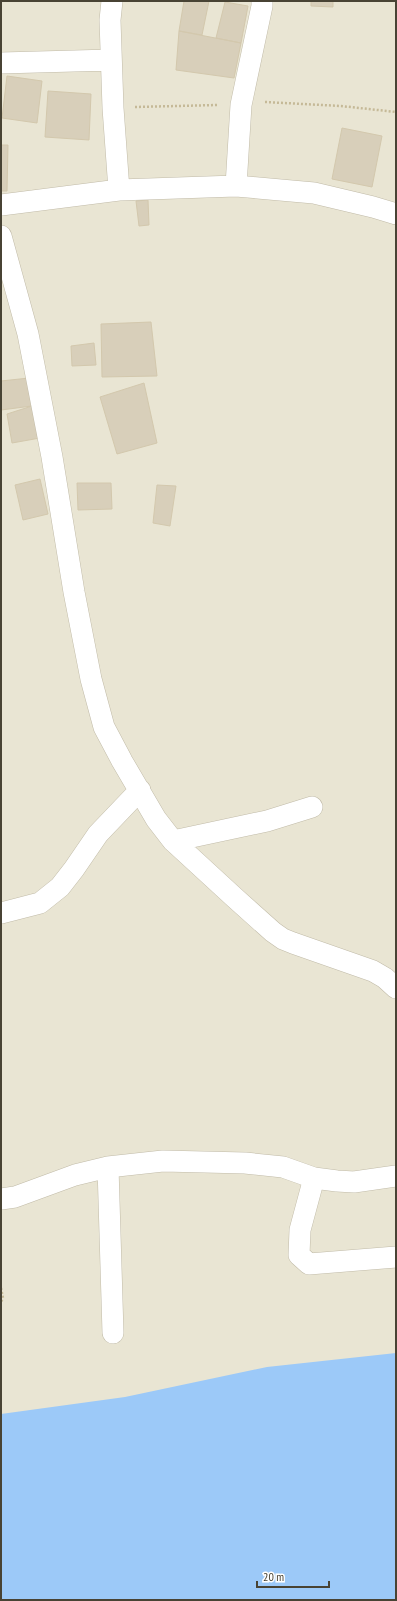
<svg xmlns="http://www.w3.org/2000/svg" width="397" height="1601" font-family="'PT Sans Narrow',sans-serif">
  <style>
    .residential { fill: #e9e5d3 }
    .water { fill: #9cc9f8 }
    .building { fill: #d8cfba; stroke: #d3c8ad }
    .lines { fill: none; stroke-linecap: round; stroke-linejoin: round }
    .minor-casing { stroke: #c1bba8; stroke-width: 22 }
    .path { stroke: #c5b997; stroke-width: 2.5; stroke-dasharray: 2 2; stroke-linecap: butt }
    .minor { stroke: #fff; stroke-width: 21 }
  </style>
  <rect width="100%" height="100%" fill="#f5f2e6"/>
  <path class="residential" d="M 1,1 L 396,1 L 396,1535 L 1,1591 Z"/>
  <path class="water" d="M 396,1353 L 396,1600 L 1,1600 L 1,1414 L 125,1397 L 267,1367 Z"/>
  <path class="building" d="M 184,1 L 209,1 L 202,35 L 179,31 Z
    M 311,1 L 333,1 L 333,7 L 311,6 Z
    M 225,2 L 248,6 L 241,43 L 216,38 Z
    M 179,31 L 241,43 L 234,78 L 176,70 Z
    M 7,76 L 42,81 L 37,123 L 2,118 Z
    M 48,91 L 91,94 L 89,140 L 45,137 Z
    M 342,128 L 382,136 L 372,187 L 332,179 Z
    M 1,145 L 8,145 L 7,191 L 1,191 Z
    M 148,200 L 149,225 L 139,226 L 136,201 Z
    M 151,322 L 157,376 L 102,377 L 101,324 Z
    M 94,343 L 96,365 L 72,366 L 71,346 Z
    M 29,378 L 32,406 L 1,410 L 1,381 Z
    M 144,383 L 157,443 L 117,454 L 100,397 Z
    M 32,406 L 40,438 L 12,443 L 7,414 Z
    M 40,479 L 48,514 L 23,520 L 15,485 Z
    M 77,483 L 111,483 L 112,509 L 78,510 Z
    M 157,485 L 176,486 L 170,526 L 153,523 Z"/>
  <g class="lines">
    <defs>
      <path id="minor" d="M 112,1 L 110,20 L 113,108 L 119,190
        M 1,63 L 111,60
        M 236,186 L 241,105 L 262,6 L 262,1
        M 1,205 L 119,190 L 236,186 L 314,193 L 373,207 L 396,214
        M 1,236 L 28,334 L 52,457 L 74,592 L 91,679 L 104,727 L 122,761 L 156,819 L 173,841 L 235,898 L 273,932 L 283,939 L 293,943 L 373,971 L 385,978 L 396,988
        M 173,841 L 267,821 L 312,807
        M 1,913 L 40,903 L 60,887 L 74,869 L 98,834 L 140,790
        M 108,1167 L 113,1333
        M 314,1178 L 300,1230 L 299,1255 L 309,1264 L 396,1257
        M 1,1199 L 15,1197 L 75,1175 L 108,1167 L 163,1161 L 245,1163 L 283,1167 L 314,1178 L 337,1181 L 354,1182 L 396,1176"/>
    </defs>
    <use href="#minor" class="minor-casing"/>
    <path class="path" d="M 265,102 L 341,106 L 396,112
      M 135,107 L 218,105
      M 1,1288 L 3,1298 L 1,1302"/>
    <use href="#minor" class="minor"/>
  </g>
  <rect width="397" height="1601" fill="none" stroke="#484334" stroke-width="4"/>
  <path d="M257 1581v6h72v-6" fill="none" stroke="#484334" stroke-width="2"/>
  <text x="263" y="1581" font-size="12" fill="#484334" stroke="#ffffff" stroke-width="3" paint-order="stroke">20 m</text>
</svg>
